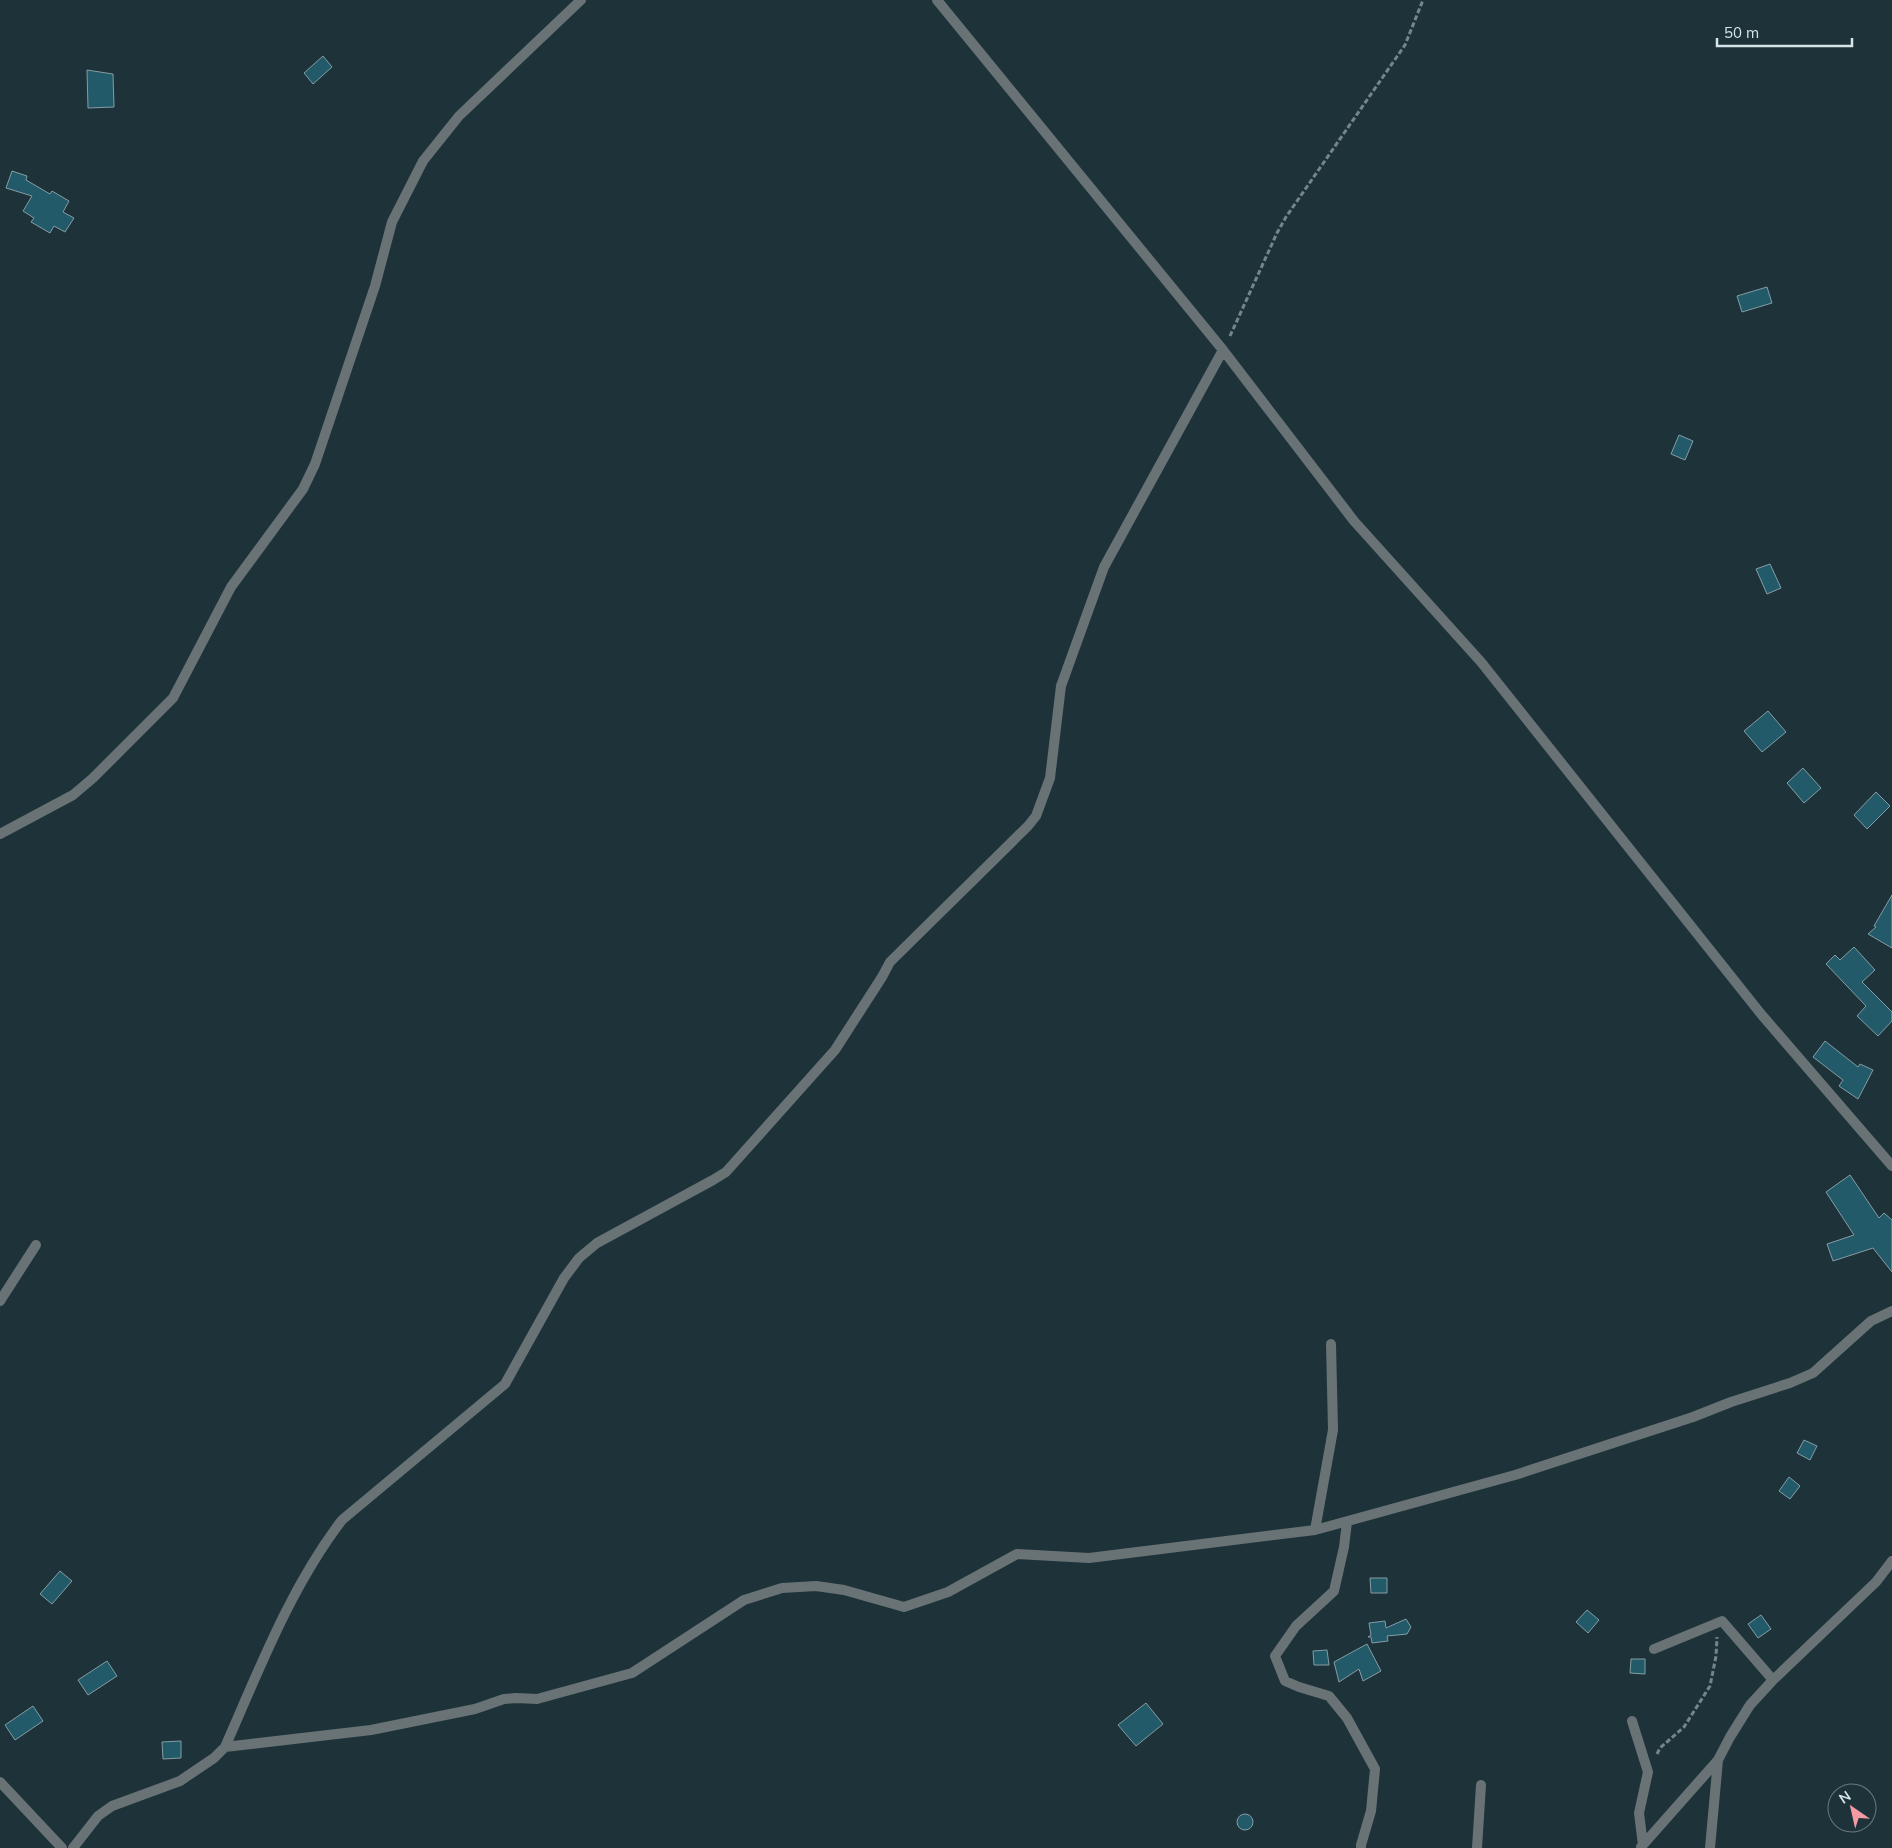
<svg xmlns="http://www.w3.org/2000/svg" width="1892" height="1848" font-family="Mulish,sans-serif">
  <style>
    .building { fill: #225a69; stroke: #859da4 }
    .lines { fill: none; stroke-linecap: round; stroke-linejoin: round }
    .path { stroke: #75868b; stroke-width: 3; stroke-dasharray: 5 2.5; stroke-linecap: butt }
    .minor { stroke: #697376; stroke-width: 10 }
  </style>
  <rect width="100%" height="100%" fill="#1e3339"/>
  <path class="building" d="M 323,56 L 332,67 L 313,84 L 304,73 Z
    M 87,70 L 113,74 L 114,107 L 88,108 Z
    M 12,171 L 27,176 L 26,180 L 50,194 L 52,191 L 69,201 L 63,212 L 74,218 L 65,232 L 54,226 L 50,233 L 31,222 L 34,218 L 23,211 L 32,196 L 6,188 Z
    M 1767,287 L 1772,303 L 1742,312 L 1737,296 Z
    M 1679,435 L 1693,441 L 1685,460 L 1671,454 Z
    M 1770,564 L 1781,588 L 1767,594 L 1756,569 Z
    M 1768,711 L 1786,732 L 1762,752 L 1744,731 Z
    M 1803,768 L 1821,788 L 1804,803 L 1787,783 Z
    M 1876,792 L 1890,806 L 1867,829 L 1854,815 Z
    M 1892,895 L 1892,948 L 1868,934 L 1876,927 L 1874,926 Z
    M 1854,947 L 1875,970 L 1862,982 L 1892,1012 L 1892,1021 L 1878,1036 L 1857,1016 L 1866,1006 L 1826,964 L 1835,955 L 1840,960 Z
    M 1825,1041 L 1858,1067 L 1860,1064 L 1873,1070 L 1858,1099 L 1839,1086 L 1843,1080 L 1813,1057 Z
    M 1850,1175 L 1879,1218 L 1884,1213 L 1892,1220 L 1892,1272 L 1873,1248 L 1833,1261 L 1827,1244 L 1854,1235 L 1826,1192 Z
    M 1804,1440 L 1817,1446 L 1810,1460 L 1797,1453 Z
    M 1789,1477 L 1800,1486 L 1790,1499 L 1779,1491 Z
    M 60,1571 L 72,1581 L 52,1604 L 40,1594 Z
    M 1370,1578 L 1387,1578 L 1387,1593 L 1371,1593 Z
    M 1587,1610 L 1599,1620 L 1588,1633 L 1576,1622 Z
    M 1761,1615 L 1771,1629 L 1758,1638 L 1748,1624 Z
    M 1406,1619 L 1411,1627 L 1407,1634 L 1387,1636 L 1388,1641 L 1372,1643 L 1371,1637 L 1368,1637 L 1371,1635 L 1369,1623 L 1385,1621 L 1386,1628 Z
    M 1367,1644 L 1381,1671 L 1363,1681 L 1359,1669 L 1339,1682 L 1334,1662 Z
    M 1327,1650 L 1329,1665 L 1314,1665 L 1313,1651 Z
    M 1631,1659 L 1645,1659 L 1645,1674 L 1630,1673 Z
    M 107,1661 L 117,1676 L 88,1695 L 78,1680 Z
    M 1146,1703 L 1163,1724 L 1136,1746 L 1118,1725 Z
    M 33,1706 L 43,1721 L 15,1740 L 5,1725 Z
    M 181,1741 L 181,1758 L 163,1759 L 162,1742 Z
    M1237 1822a8 8 0 1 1 16 0a8 8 0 1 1-16 0Z"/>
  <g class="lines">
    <path class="path" d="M 1230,336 L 1277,233 L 1286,217 L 1405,45 L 1423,0
      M 1657,1754 L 1660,1748 L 1684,1727 L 1710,1686 L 1716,1656 L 1717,1637"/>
    <path class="minor" d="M 937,0 L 1223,350 L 1354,521 L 1481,662 L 1761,1014 L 1892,1166
      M 0,834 L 73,795 L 93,778 L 173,698 L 231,587 L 303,489 L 315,464 L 375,286 L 392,222 L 423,161 L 459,116 L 581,0
      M 0,1301 L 36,1245
      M 1347,1522 L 1344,1547 L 1334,1591 L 1296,1626 L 1275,1656 L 1285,1681 L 1299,1687 L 1329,1696 L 1347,1718 L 1375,1769 L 1371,1811 L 1361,1845 L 1361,1848
      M 1315,1530 L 1333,1430 L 1331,1344
      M 1654,1649 L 1722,1621 L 1773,1680
      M 1632,1721 L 1648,1772 L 1639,1813 L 1643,1845
      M 225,1747 L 371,1730 L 475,1709 L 504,1699 L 516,1698 L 537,1699 L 632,1673 L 744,1600 L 782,1588 L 816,1586 L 844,1590 L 904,1607 L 948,1592 L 1017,1554 L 1089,1558 L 1315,1530 L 1515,1475 L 1693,1417 L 1731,1402 L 1790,1383 L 1813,1373 L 1871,1321 L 1892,1311
      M 0,1782 L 62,1848
      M 1641,1847 L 1718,1760
      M 73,1848 L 98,1816 L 112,1806 L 180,1781 L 214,1758 L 225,1747 C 259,1670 290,1588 342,1520 L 505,1384 L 564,1278 L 579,1258 L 597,1243 L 713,1180 L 726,1172 L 835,1050 L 882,977 L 890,962 L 1028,826 L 1036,816 L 1050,778 L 1061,686 L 1104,567 L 1223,350
      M 1477,1848 L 1481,1785
      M 1710,1848 L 1718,1760 L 1730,1737 L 1750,1705 L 1773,1680 L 1876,1582 L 1892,1561"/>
  </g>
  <g transform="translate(1852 1808) rotate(326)"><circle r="24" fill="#1e3339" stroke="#687a7f"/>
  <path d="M0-4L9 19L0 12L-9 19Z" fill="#f49aa5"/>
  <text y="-8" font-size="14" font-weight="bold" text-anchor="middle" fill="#d7e4e8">N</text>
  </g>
  <path d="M1717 38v8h135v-8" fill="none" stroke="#d7e4e8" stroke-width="2.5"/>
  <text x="1724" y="38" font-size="15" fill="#d7e4e8" stroke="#1e3339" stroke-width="4" paint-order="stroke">50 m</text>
</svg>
